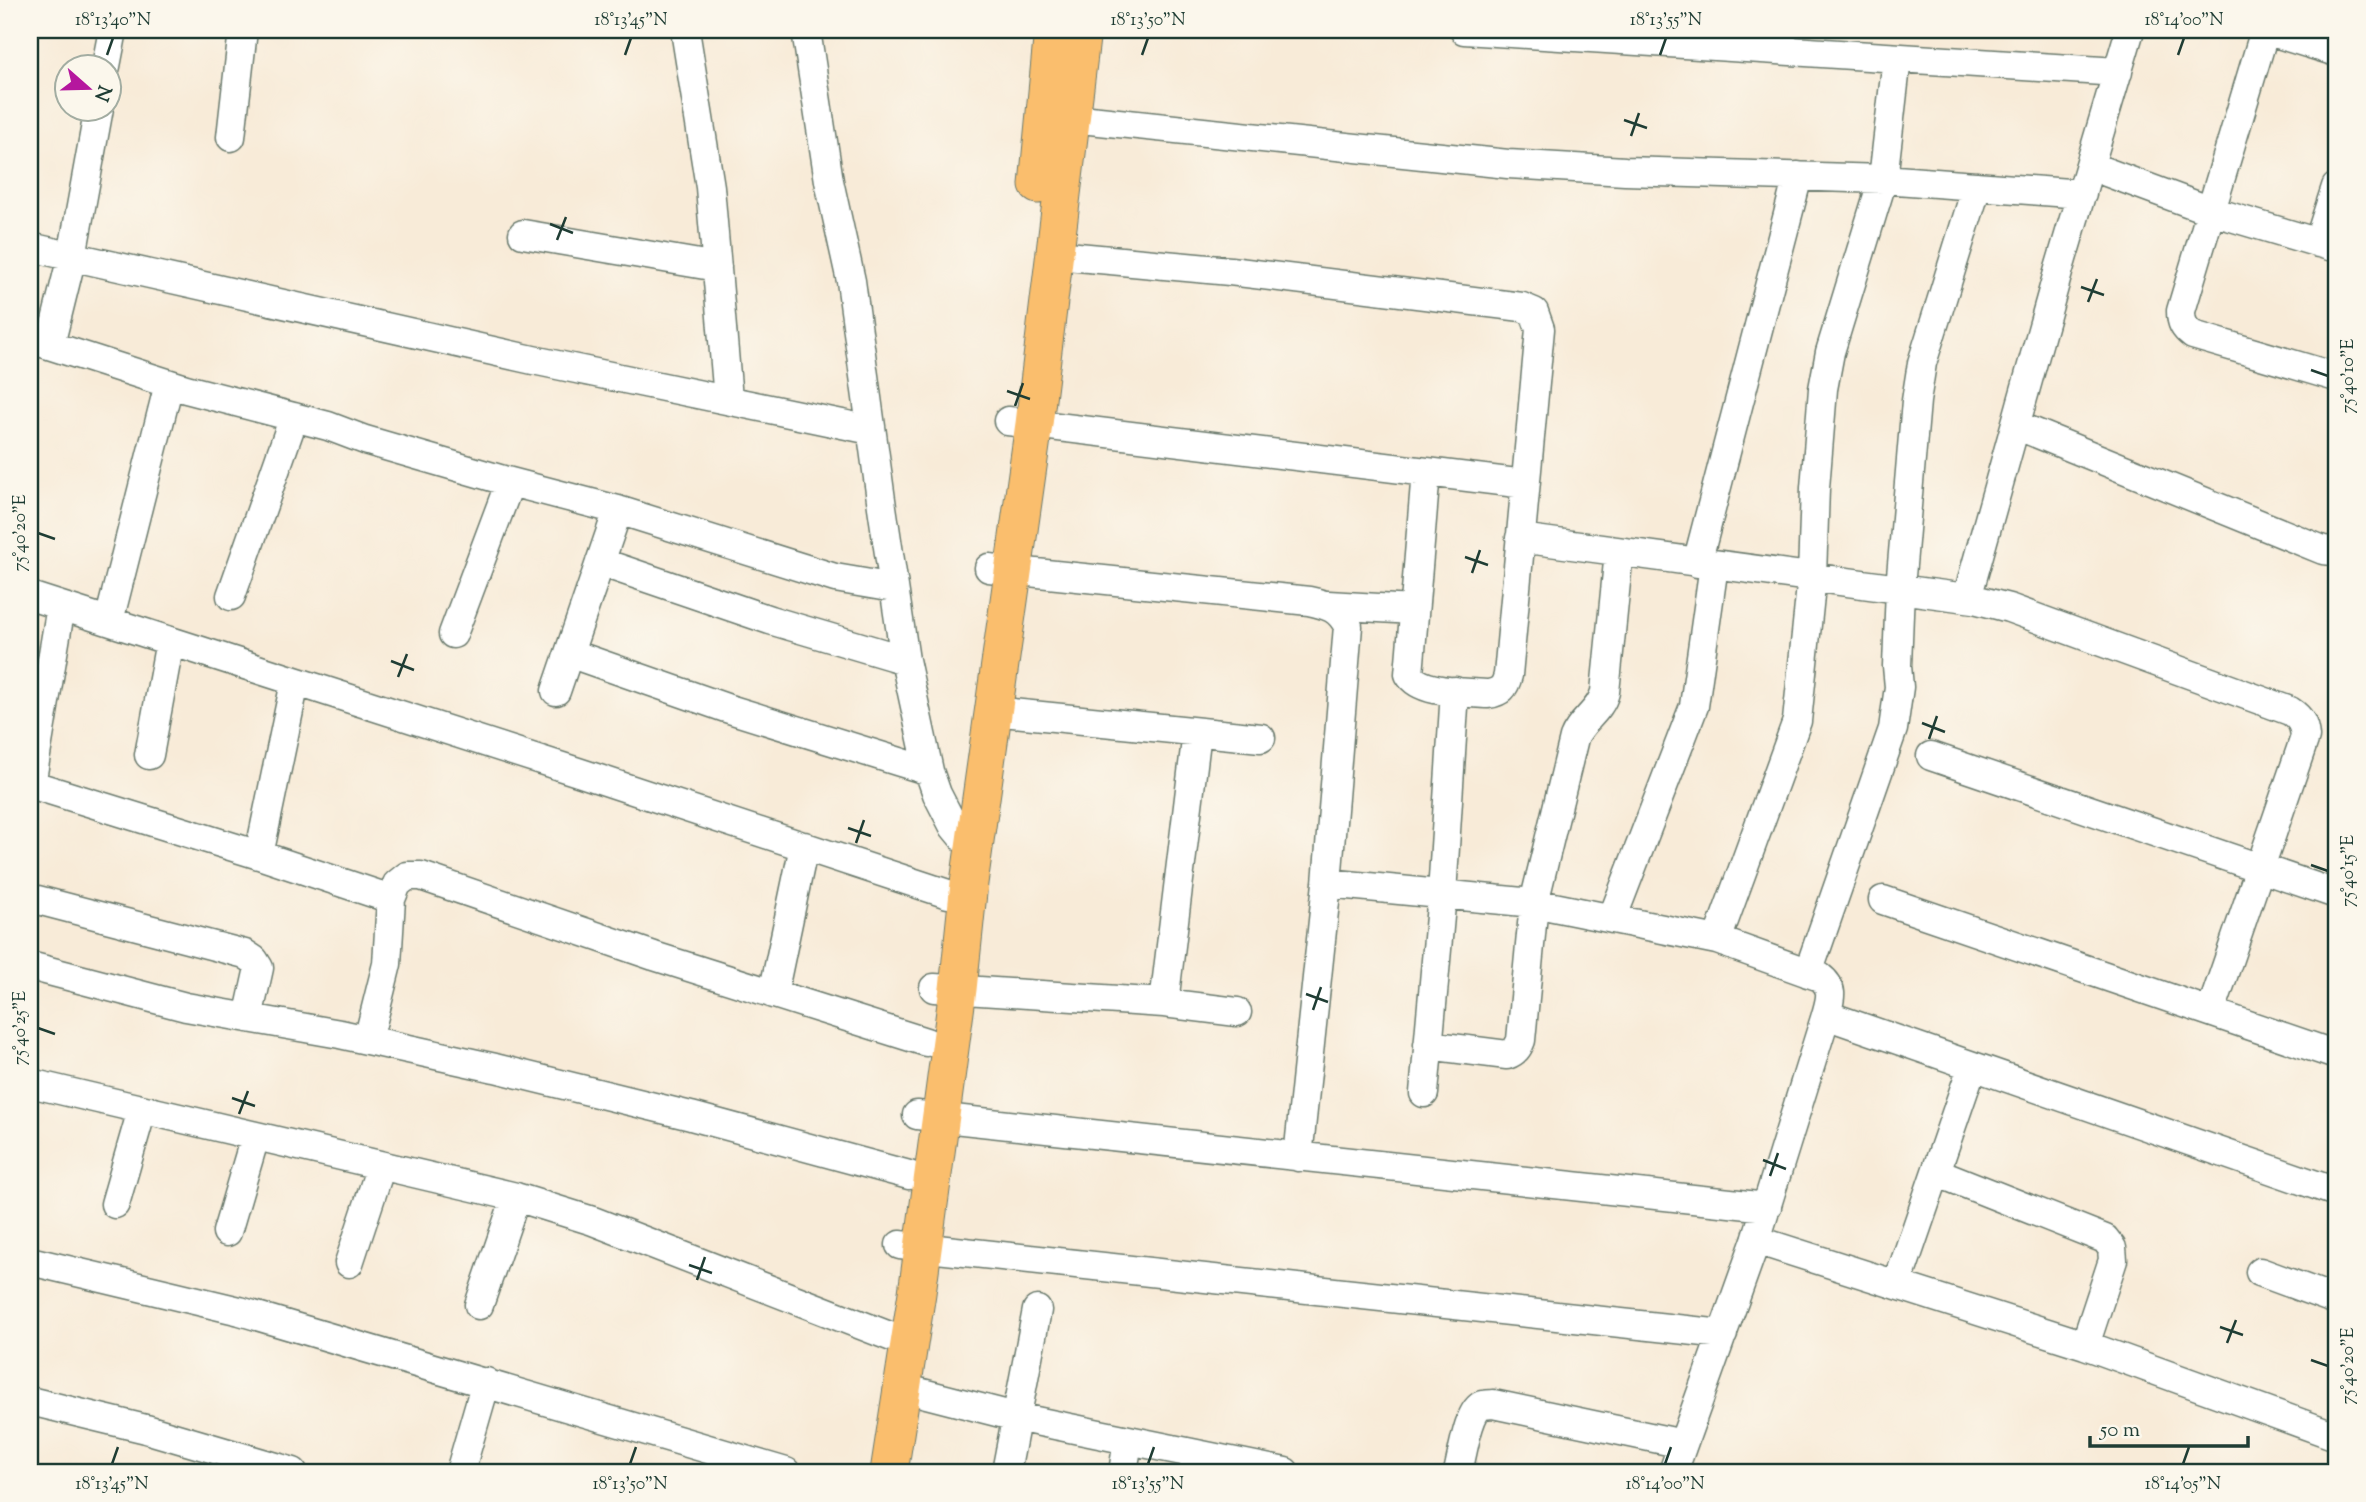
<svg xmlns="http://www.w3.org/2000/svg" width="2366" height="1502" font-family="'Sorts Mill Goudy',serif">
  <style>
    .lines { fill: none; stroke-linecap: round; stroke-linejoin: round }
    .minor-casing { stroke: #6b7a6d; stroke-width: 31 }
    .major-casing { stroke: #6b7a6d; stroke-width: 39 }
    .minor { stroke: #fff; stroke-width: 28 }
    .major { stroke: #fabe6d; stroke-width: 37 }
    .ticks { fill: none; stroke: #1f3d34; stroke-width: 2.5 }
    .neatline { fill: none; stroke: #1f3d34; stroke-width: 2.5 }
    .ticks-label { font-size: 18px; text-anchor: middle; fill: #1f3d34 }
  </style>
  <rect width="100%" height="100%" fill="#fbf7ec"/>
  <filter id="ink" filterUnits="userSpaceOnUse"><feTurbulence type="fractalNoise" baseFrequency=".0143" numOctaves="2"/><feDisplacementMap in="SourceGraphic" scale="14" xChannelSelector="R" yChannelSelector="G"/><feConvolveMatrix kernelMatrix="1 2 1 2 8 2 1 2 1" color-interpolation-filters="sRGB"/></filter>
  <filter id="wash" filterUnits="userSpaceOnUse"><feTurbulence type="fractalNoise" baseFrequency=".00686" numOctaves="4" result="noise"/><feDisplacementMap in="SourceGraphic" scale="28" xChannelSelector="R" yChannelSelector="G"/><feGaussianBlur stdDeviation="1.57" result="paint"/><feColorMatrix in="noise" values="0 0 0 0 0 0 0 0 0 0 0 0 0 0 0 0 0 1.4 0 .05"/><feComposite in="paint" operator="in"/></filter>
  <g filter="url(#wash)">
    <rect width="100%" height="100%" fill="#f8ebd8"/>
  </g>
  <g filter="url(#ink)">
    <g class="lines">
      <defs>
        <path id="minor" d="M 685,30 L 710,187 L 728,399
          M 806,30 L 829,181 L 851,281 L 882,507 L 905,660 L 929,771 L 937,794 L 954,827 L 973,850
          M 1464,30 L 2118,72
          M 2265,30 L 2181,311 C 2181,323 2184,328 2193,335 L 2336,377
          M 2265,30 L 2336,52
          M 106,66 L 113,30
          M 1052,116 L 1508,164 L 1625,171 L 1883,179 L 2082,194
          M 231,137 L 243,30
          M 2090,166 L 2211,211 L 2336,248
          M 523,234 L 717,267
          M 2318,243 L 2336,187
          M 30,247 L 533,360 L 871,430
          M 1056,255 L 1230,271 L 1522,307 L 1534,312 L 1540,329 L 1508,675 C 1505,687 1501,692 1488,694 C 1466,692 1420,694 1409,674 L 1426,472
          M 30,339 L 186,389 L 328,426 L 365,440 L 503,480 L 618,510 L 835,578 L 894,588
          M 50,345 L 72,256 L 99,108
          M 1008,421 L 1525,484
          M 2016,425 L 2323,550 L 2333,551 L 2336,549
          M 1520,538 L 1974,599 L 2009,608 L 2290,711 C 2301,718 2304,725 2305,737 L 2211,1011
          M 600,562 L 770,620 L 905,660
          M 1697,563 L 1798,176
          M 989,568 L 1309,601 C 1328,605 1339,608 1348,626 L 1327,883 L 1298,1157
          M 30,596 L 578,772 L 948,894
          M 231,596 L 294,417
          M 1967,598 L 2059,269 L 2130,30
          M 1328,605 L 1413,610
          M 109,621 L 169,384
          M 453,634 L 510,482
          M 569,653 L 726,708 L 929,771
          M 556,691 L 618,510
          M 993,711 L 1261,738
          M 149,755 L 170,641
          M 1931,756 L 2336,894
          M 30,784 L 259,855 L 391,899
          M 31,785 L 61,606
          M 259,855 L 295,682
          M 1327,883 L 1534,903 L 1717,940 L 1820,977 C 1835,988 1830,1000 1826,1015 L 1756,1240 L 1673,1472
          M 30,898 L 245,954 L 254,960 L 259,968 L 248,1018
          M 1883,900 L 2336,1055
          M 1612,919 L 1694,706 L 1714,565
          M 1717,940 L 1797,721 L 1812,576 L 1815,488 L 1823,389 L 1830,352 L 1883,179 L 1897,58
          M 30,966 L 186,1007 L 340,1034 L 495,1068 L 691,1116 L 909,1175
          M 1808,973 L 1893,729 L 1899,687 L 1897,666 L 1900,588 L 1916,401 L 1922,363 L 1977,186
          M 934,988 L 1164,1003 L 1237,1012
          M 773,994 L 804,846
          M 1164,1003 L 1197,732
          M 1826,1015 L 2336,1192
          M 368,1040 L 387,964 L 391,899 L 397,884 L 407,876 L 421,876 L 654,956 L 926,1042
          M 1428,1045 L 1507,1055 C 1515,1052 1518,1048 1521,1040 L 1534,903 L 1574,738 C 1581,720 1600,712 1605,692 L 1619,552
          M 30,1083 L 516,1197 L 593,1221 L 910,1344
          M 1424,1093 L 1442,894 L 1455,691
          M 917,1115 L 1767,1207
          M 1936,1172 L 2105,1239 L 2112,1248 L 2113,1260 L 2085,1345
          M 115,1204 L 142,1110
          M 227,1232 L 255,1137
          M 1756,1240 L 2085,1345 L 2336,1436
          M 900,1245 L 1723,1334
          M 30,1261 L 240,1311 L 786,1472
          M 349,1263 L 381,1166
          M 2260,1272 L 2336,1300
          M 1897,1285 L 1972,1067
          M 479,1305 L 516,1197
          M 903,1388 L 1016,1417 L 1285,1472
          M 30,1401 L 146,1429 L 293,1472
          M 460,1472 L 486,1382
          M 1006,1472 L 1037,1310
          M 1123,1472 L 1128,1441
          M 1458,1472 C 1462,1458 1468,1410 1482,1405 C 1483,1405 1492,1404 1493,1404 L 1683,1444"/>
        <path id="major" d="M 1038,185 L 1053,30
          M 889,1472 L 917,1293 L 958,989 L 969,883 L 1034,424 L 1082,30"/>
      </defs>
      <use href="#minor" class="minor-casing"/>
      <use href="#major" class="major-casing"/>
      <use href="#minor" class="minor"/>
      <use href="#major" class="major"/>
    </g>
  </g>
  <path class="ticks" d="M 107,55 L 113,38M 625,55 L 631,38M 1142,55 L 1148,38M 1660,55 L 1666,38M 2178,55 L 2184,38M 1624,120 L 1647,128M 1631,136 L 1639,113M 550,224 L 573,233M 557,240 L 566,217M 2081,287 L 2104,295M 2088,302 L 2097,279M 2311,370 L 2328,376M 1007,391 L 1030,399M 1015,406 L 1023,383M 38,533 L 55,539M 1465,557 L 1488,565M 1472,573 L 1480,550M 391,661 L 414,670M 398,677 L 407,654M 1922,723 L 1945,732M 1929,739 L 1937,716M 848,828 L 871,836M 856,843 L 864,820M 2311,865 L 2328,871M 1306,994 L 1328,1002M 1313,1010 L 1321,987M 38,1028 L 55,1034M 232,1098 L 255,1106M 239,1114 L 248,1091M 1763,1160 L 1786,1169M 1770,1176 L 1778,1153M 689,1265 L 712,1273M 697,1280 L 705,1257M 2220,1327 L 2243,1335M 2227,1343 L 2236,1320M 2311,1360 L 2328,1366M 112,1464 L 118,1447M 630,1464 L 636,1447M 1148,1464 L 1154,1447M 1665,1464 L 1671,1447M 2183,1464 L 2189,1447"/>
  <rect width="2366" height="1502" fill="none" stroke="#fbf7ec" stroke-width="77"/>
  <g transform="translate(88 88) rotate(110)"><circle r="33" fill="#fbf7ec" stroke="#a3ada2" stroke-width="2"/>
  <path d="M0-5L12 26L0 18L-12 26Z" fill="#b5179e"/>
  <text y="-10" font-size="19" font-weight="bold" text-anchor="middle" fill="#1f3d34">N</text>
  </g>
  <path d="M2090 1436v10h158v-10" fill="none" stroke="#1f3d34" stroke-width="3.5"/>
  <text x="2100" y="1436" font-size="21" fill="#1f3d34" stroke="#fbf7ec" stroke-width="5" paint-order="stroke">50 m</text>
  <rect x="38" y="38" width="2290" height="1426" class="neatline"/>
  <g class="ticks-label">
    <text x="113" y="25">18°13'40"N</text>
    <text x="631" y="25">18°13'45"N</text>
    <text x="1148" y="25">18°13'50"N</text>
    <text x="1666" y="25">18°13'55"N</text>
    <text x="2184" y="25">18°14'00"N</text>
    <text transform="translate(2347 376) rotate(-90)" y="6">75°40'10"E</text>
    <text transform="translate(19 533) rotate(-90)" y="6">75°40'20"E</text>
    <text transform="translate(2347 871) rotate(-90)" y="6">75°40'15"E</text>
    <text transform="translate(19 1028) rotate(-90)" y="6">75°40'25"E</text>
    <text transform="translate(2347 1366) rotate(-90)" y="6">75°40'20"E</text>
    <text x="112" y="1489">18°13'45"N</text>
    <text x="630" y="1489">18°13'50"N</text>
    <text x="1148" y="1489">18°13'55"N</text>
    <text x="1665" y="1489">18°14'00"N</text>
    <text x="2183" y="1489">18°14'05"N</text>
  </g>
</svg>
